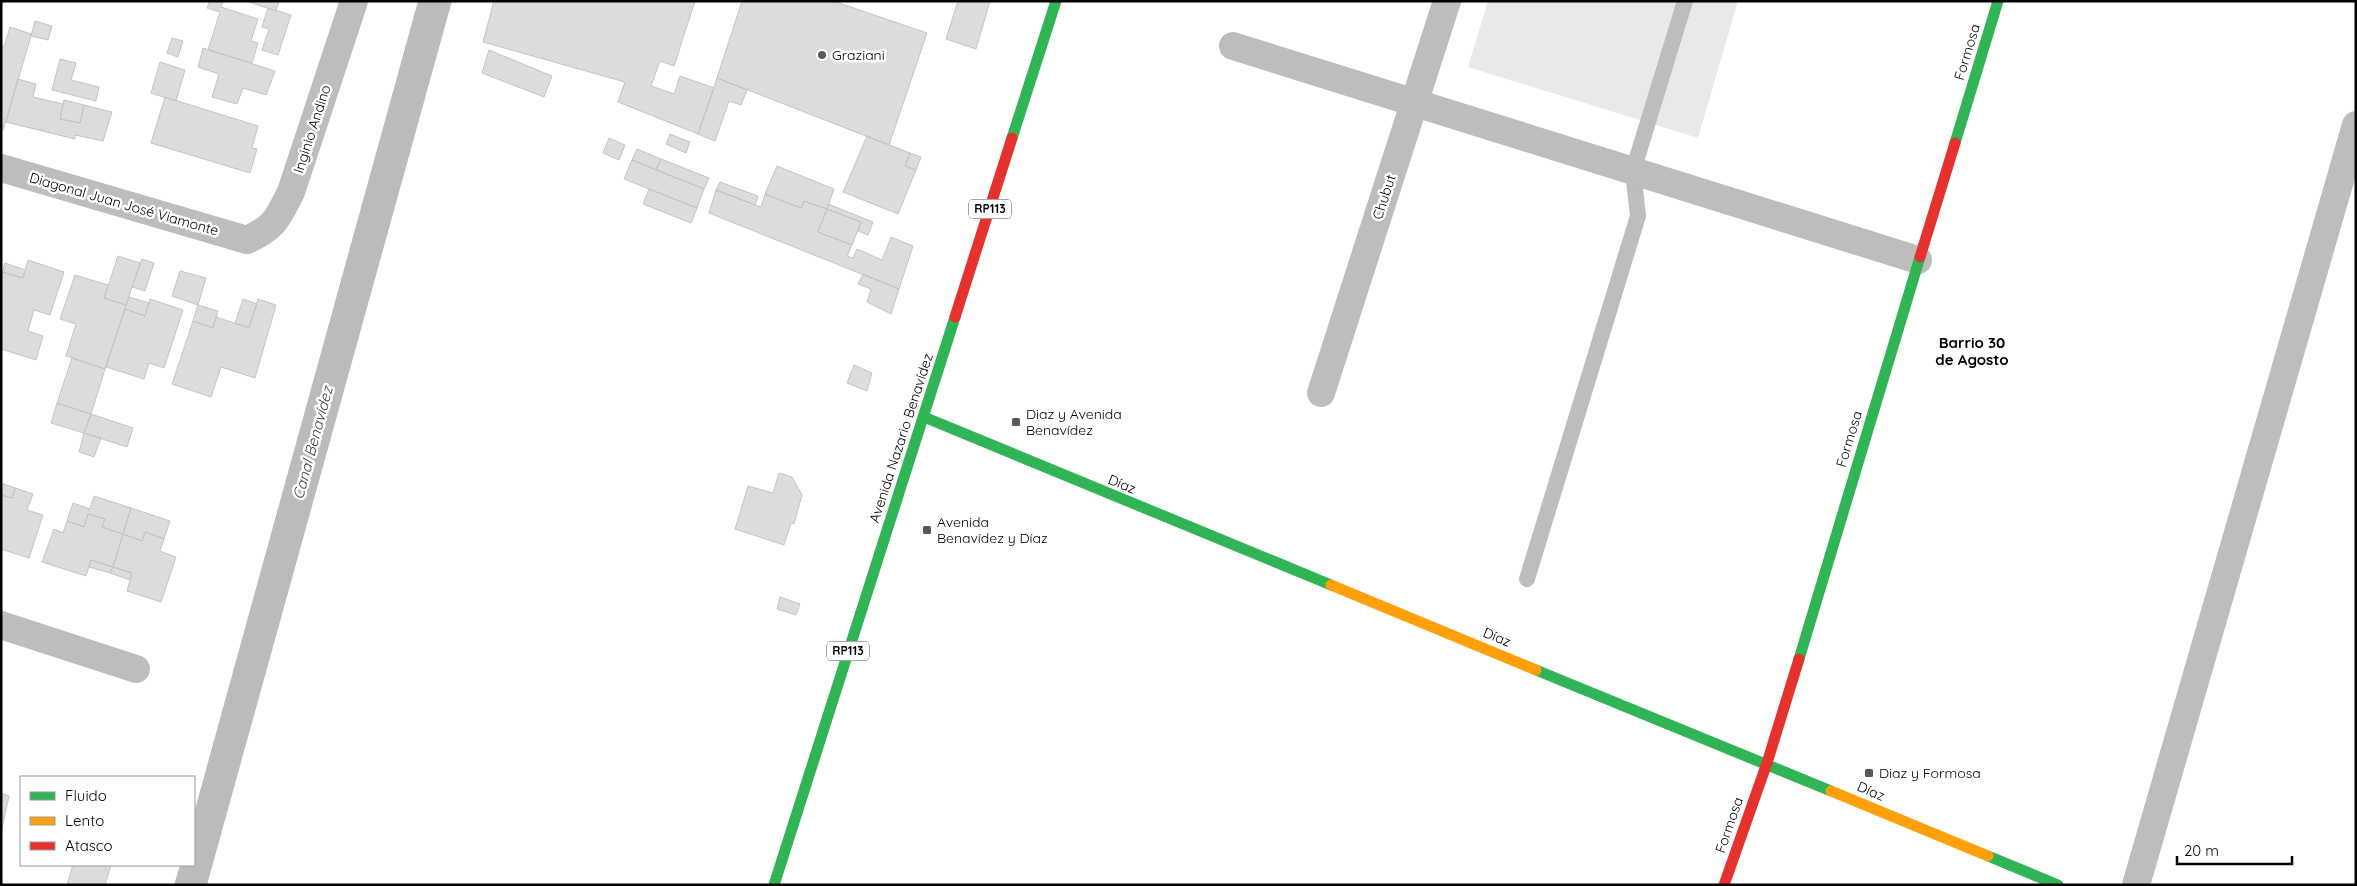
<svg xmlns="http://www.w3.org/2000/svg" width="2357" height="886" font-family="Quicksand,sans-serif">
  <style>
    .green { fill: #e9e9e9 }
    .water { fill: #bbb }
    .building { fill: #dcdcdc; stroke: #c4c4c4 }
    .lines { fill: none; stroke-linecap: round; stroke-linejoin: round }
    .lane { stroke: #bdbdbd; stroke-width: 16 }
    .street { stroke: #bdbdbd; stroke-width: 28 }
    .fast { stroke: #30b455; stroke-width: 11 }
    .slow { stroke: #ff9f0a; stroke-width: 11 }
    .jam { stroke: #e5322d; stroke-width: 11 }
    .poi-dot { fill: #595959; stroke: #fff; stroke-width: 2 }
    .labels { text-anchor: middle; stroke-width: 5; stroke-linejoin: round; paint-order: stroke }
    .shield { fill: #fff; stroke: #4c4c4c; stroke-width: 1 }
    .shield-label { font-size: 12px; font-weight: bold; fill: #000 }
    .street-label { font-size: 14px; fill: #000; stroke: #fff }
    .poi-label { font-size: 14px; fill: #000; stroke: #fff; text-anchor: start }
    .neighbourhood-label { font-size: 15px; font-weight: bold; fill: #000; stroke: #fff }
    .water-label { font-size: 15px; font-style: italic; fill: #3f3f3f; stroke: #fff }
  </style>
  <rect width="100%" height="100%" fill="#fff"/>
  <path class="green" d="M 1488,1 L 1738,1 L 1698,138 L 1468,67 Z"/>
  <path class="water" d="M 418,1 L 452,1 L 207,885 L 174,885 L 180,865 L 194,865 L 194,813 Z"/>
  <path class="building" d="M 210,1 L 223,1 L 221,7 L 258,19 L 251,41 L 258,43 L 252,63 L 208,50 L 220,12 L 207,8 Z
    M 246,1 L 279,1 L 276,11 Z
    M 494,1 L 695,1 L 674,66 L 660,61 L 651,86 L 674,94 L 680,76 L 714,88 L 698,134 L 618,102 L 625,82 L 483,42 Z
    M 742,1 L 833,1 L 927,33 L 889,145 L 717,78 Z
    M 958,1 L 990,1 L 976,49 L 946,39 Z
    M 268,8 L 291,15 L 278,55 L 262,50 L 269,29 L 262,27 Z
    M 35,21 L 52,26 L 48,40 L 31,36 Z
    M 10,27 L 31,34 L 31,36 L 3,130 L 1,130 L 1,46 L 4,47 Z
    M 172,38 L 183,41 L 178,57 L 167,53 Z
    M 203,48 L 275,71 L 266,95 L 243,88 L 237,104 L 212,97 L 219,74 L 198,67 Z
    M 489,50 L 552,76 L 544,97 L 482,73 Z
    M 60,59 L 76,63 L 71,80 L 99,87 L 96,101 L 52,90 Z
    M 160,62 L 185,70 L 176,101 L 151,93 Z
    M 717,78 L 747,90 L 741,105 L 729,101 L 715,141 L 698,134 Z
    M 18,79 L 36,84 L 33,97 L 63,104 L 60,119 L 80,123 L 84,105 L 112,112 L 103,141 L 75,135 L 75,139 L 6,122 Z
    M 165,97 L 258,126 L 252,148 L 257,149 L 250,173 L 151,143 Z
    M 64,100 L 84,105 L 80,123 L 60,119 Z
    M 670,134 L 690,142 L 686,153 L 666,144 Z
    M 867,136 L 910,153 L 905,166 L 916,170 L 898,214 L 843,192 Z
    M 609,138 L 625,145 L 619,160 L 603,153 Z
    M 637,149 L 661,159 L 656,170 L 632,160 Z
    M 910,153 L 921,157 L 916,170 L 905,166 Z
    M 661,159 L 709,178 L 704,189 L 656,170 Z
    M 632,160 L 704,189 L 697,208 L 624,179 Z
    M 777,166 L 834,189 L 827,209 L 804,201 L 801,208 L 765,194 Z
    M 720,182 L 758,196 L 755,205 L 716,190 Z
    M 649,189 L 697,208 L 691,223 L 643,204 Z
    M 716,190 L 761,207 L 765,194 L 801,208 L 804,201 L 827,209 L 818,232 L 852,245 L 847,256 L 853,258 L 857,249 L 882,260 L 891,237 L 913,246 L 899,289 L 709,213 Z
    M 828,204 L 873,222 L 868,235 L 858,231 L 861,222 L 827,209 Z
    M 827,209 L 861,222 L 852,245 L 818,232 Z
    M 118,256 L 140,263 L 126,305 L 104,298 Z
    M 142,259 L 154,263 L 145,291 L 132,287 Z
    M 28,260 L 64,272 L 50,315 L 34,310 L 28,331 L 43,336 L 36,360 L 1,349 L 1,274 L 2,272 L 23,278 Z
    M 5,263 L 25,270 L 23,278 L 2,272 Z
    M 180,271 L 206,278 L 198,305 L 172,296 Z
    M 863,274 L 899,289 L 891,314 L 867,302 L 871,289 L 858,284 Z
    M 75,275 L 108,285 L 104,298 L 126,305 L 105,369 L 66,356 L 76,324 L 60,319 Z
    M 129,297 L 149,303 L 145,316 L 125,309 Z
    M 150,299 L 183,310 L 164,368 L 149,363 L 144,379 L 106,367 L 125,309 L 145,316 Z
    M 243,299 L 257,304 L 249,328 L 235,323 Z
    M 258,299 L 276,305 L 255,378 L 221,367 L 211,397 L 172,384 L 193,321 L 213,328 L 216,317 L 249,328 Z
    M 198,305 L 218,311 L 213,328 L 193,321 Z
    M 72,358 L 105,369 L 91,414 L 57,403 Z
    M 854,365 L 872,373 L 867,391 L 847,383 Z
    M 57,403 L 91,414 L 84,433 L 51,423 Z
    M 91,414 L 133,428 L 127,447 L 84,433 Z
    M 84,433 L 101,438 L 94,457 L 79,452 Z
    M 779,473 L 792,477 L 802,495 L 794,524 L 791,523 L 784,545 L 735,529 L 748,486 L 773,493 Z
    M 1,483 L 15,488 L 12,498 L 1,495 Z
    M 15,488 L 33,494 L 27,510 L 43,515 L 29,558 L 1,549 L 1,495 L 12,498 Z
    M 94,496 L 131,508 L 123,534 L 102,527 L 105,519 L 88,514 L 84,527 L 67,521 L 73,503 L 90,509 Z
    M 131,508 L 170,521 L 164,539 L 145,532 L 142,541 L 123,534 Z
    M 88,514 L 105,519 L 102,527 L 123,534 L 113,567 L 91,560 L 86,576 L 42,562 L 54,529 L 63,533 L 67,521 L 84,527 Z
    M 145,532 L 164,539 L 160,551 L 176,557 L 161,602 L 127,591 L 132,573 L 113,567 L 123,534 L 142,541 Z
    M 91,560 L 113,567 L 110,573 L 89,567 Z
    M 113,567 L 132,573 L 130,580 L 110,573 Z
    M 780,597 L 800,604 L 796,615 L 777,609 Z
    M 1,793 L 9,796 L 2,828 L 1,828 Z
    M 73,865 L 111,865 L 105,885 L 67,885 Z"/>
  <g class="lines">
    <path class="lane" d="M 1527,579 L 1638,216 L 1633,171 L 1685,1"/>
    <path class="street" d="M 1233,46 L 1918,260
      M 1,168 L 247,240 C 275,227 277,219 291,192 L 354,1
      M 1321,393 L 1447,1
      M 1,625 L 136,669
      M 2136,885 L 2356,125"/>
    <path class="fast" d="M 1012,138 L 1056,1
      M 1955,143 L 1998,1
      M 924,417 L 1331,585
      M 1799,659 L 1920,257
      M 1536,670 L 1831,791
      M 1988,856 L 2058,885
      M 774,885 L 955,317"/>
    <path class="slow" d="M 1331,585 L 1536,670
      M 1831,791 L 1988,856"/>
    <path class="jam" d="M 1920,257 L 1955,143
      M 955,317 L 1012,138
      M 1724,885 L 1767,763 L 1799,659"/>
  </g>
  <g class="poi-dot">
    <circle cx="822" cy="55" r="5"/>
    <rect x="1011" y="417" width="10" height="10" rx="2.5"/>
    <rect x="922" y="525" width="10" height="10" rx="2.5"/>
    <rect x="1864" y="768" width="10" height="10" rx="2.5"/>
  </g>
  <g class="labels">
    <g class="shield">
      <rect x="969" y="199.5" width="42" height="19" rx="4"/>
      <rect x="827" y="641.5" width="42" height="19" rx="4"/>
    </g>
    <g class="shield-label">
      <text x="990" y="213">RP113</text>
      <text x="848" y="655">RP113</text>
    </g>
    <g class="street-label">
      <text transform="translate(1967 52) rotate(-73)" y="5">Formosa</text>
      <text transform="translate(312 129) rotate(-72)" y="5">Inginio Andino</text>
      <text transform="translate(1384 197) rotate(-72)" y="5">Chubut</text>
      <text transform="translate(124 204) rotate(16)" y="5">Diagonal Juan José Viamonte</text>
      <text transform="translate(901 438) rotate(-72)" y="5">Avenida Nazario Benavídez</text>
      <text transform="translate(1849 439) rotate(-73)" y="5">Formosa</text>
      <text transform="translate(1122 484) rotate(22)" y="5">Díaz</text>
      <text transform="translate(1497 637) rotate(22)" y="5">Díaz</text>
      <text transform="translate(1871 791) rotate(23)" y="5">Díaz</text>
      <text transform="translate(1729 825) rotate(-71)" y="5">Formosa</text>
    </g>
    <g class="poi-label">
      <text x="832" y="60">Graziani</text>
      <text x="1026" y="419">Diaz y Avenida<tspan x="1026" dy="16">Benavídez</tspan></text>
      <text x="937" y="527">Avenida<tspan x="937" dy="16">Benavídez y Díaz</tspan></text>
      <text x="1879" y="778">Diaz y Formosa</text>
    </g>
    <g class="neighbourhood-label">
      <text x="1972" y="348">Barrio 30<tspan x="1972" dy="17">de Agosto</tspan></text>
    </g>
    <g class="water-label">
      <text transform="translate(313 443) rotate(-75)" y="5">Canal Benavídez</text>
    </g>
  </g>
  <rect width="2357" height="886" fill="none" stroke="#000000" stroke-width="5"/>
  <rect x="20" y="776" width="175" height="90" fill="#ffffff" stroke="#999999"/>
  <rect x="30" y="792" width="25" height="8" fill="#30b455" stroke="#999999"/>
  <text x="65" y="801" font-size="15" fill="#000000">Fluido</text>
  <rect x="30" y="817" width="25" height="8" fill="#ff9f0a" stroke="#999999"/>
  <text x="65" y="826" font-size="15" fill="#000000">Lento</text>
  <rect x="30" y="842" width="25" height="8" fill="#e5322d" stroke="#999999"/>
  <text x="65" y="851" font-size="15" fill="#000000">Atasco</text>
  <path d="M2177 856v8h115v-8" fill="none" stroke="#000000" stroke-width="2.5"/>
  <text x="2184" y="856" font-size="15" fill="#000000" stroke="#ffffff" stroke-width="4" paint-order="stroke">20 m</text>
</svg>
